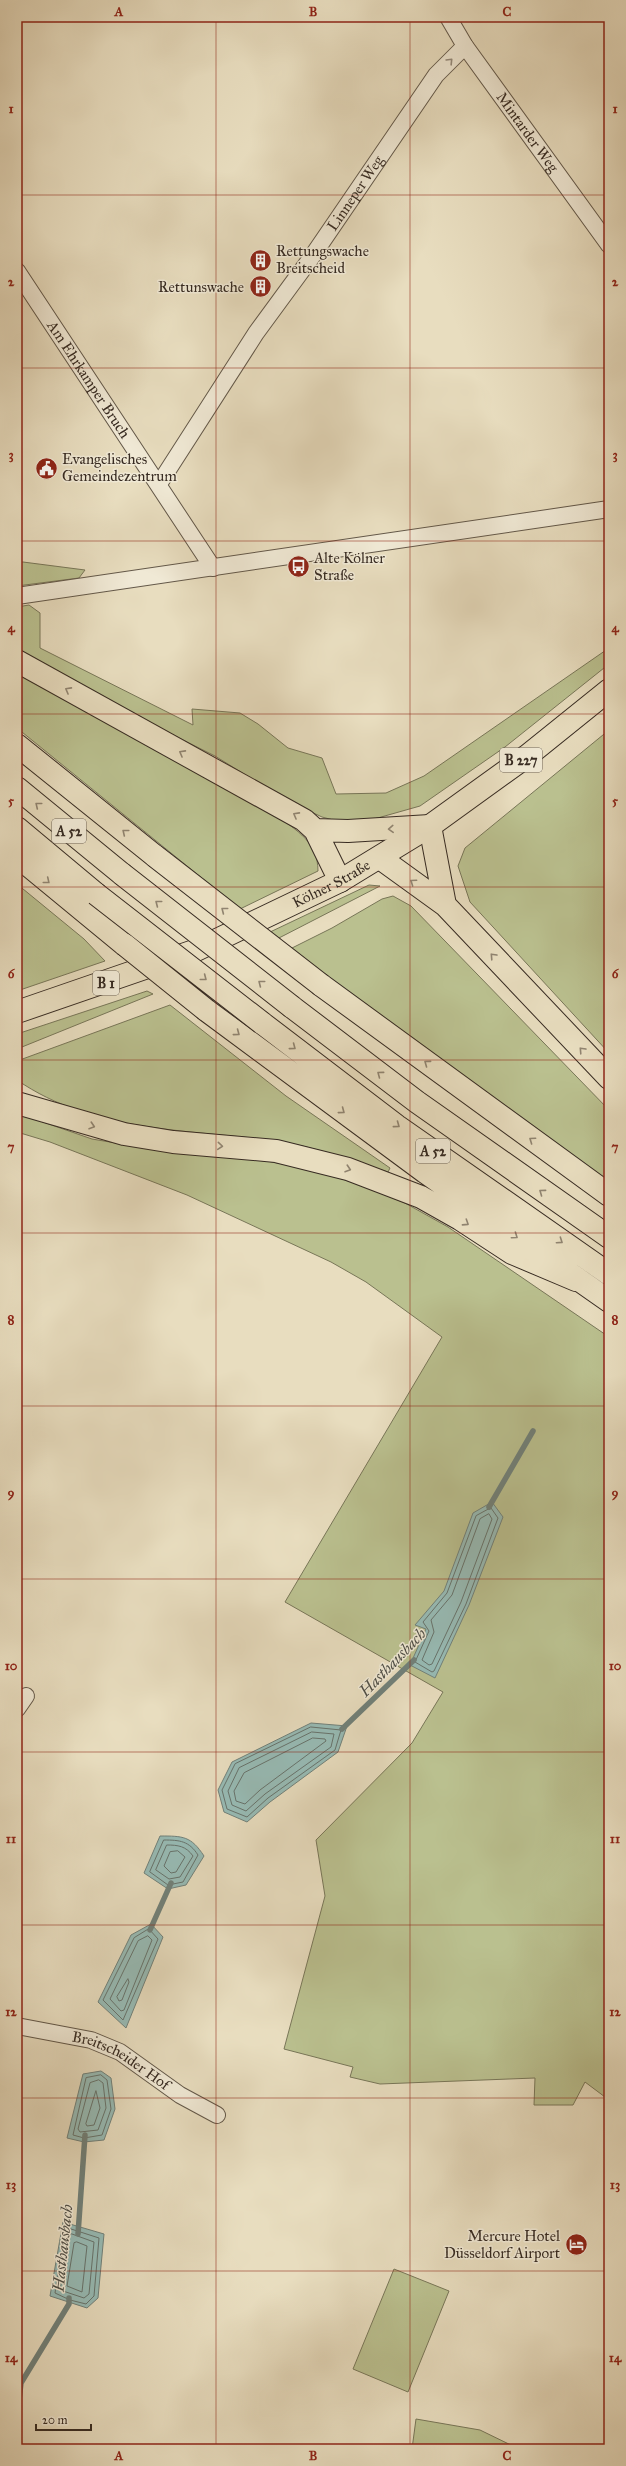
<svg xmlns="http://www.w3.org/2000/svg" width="626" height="2466" font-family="'IM FELL Great Primer',serif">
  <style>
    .green { fill: #bac08f; stroke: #787658 }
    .water { fill: #97bbb5; stroke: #71817a }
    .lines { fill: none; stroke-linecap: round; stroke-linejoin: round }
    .shore { stroke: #67736c; stroke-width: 1 }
    .stream { stroke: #71817a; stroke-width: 5.5 }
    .street-casing { stroke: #635849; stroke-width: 18 }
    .primary-casing { stroke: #372b22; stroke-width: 24 }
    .highway-casing { stroke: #372b22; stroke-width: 24 }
    .street { stroke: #f0e9d5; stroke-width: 16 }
    .primary { stroke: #e8ddbf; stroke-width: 22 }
    .highway { stroke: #e8ddbf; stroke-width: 22 }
    .highway-bridge-casing { stroke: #372b22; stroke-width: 24; stroke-linecap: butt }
    .highway-bridge { stroke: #e8ddbf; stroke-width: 22 }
    .oneway { stroke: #948a7c }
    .oneway2 { stroke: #908470 }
    .grid { fill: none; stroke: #8f2418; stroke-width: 1; stroke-opacity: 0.55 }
    .labels { text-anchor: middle; stroke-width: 3; stroke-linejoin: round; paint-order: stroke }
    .shield { fill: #f0e9d5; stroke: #6e6458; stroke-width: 1 }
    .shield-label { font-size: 14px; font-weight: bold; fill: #372b22 }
    .street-label { font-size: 15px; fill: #372b22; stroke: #f0e9d5 }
    .poi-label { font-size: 15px; fill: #372b22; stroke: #f0e9d5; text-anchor: start }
    .water-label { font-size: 16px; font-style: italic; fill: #4f4f47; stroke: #f0e9d5 }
    .neatline { fill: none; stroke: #8f2418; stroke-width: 1.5 }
    .grid-label { font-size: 13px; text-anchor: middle; font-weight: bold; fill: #8f2418 }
  </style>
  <rect width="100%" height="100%" fill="#e8ddbf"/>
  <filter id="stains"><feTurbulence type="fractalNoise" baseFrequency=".005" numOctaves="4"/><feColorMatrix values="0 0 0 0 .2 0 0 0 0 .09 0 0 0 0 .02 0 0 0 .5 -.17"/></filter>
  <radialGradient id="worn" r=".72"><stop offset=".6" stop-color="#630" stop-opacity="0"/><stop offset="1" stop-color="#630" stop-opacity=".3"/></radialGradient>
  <path class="green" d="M 17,562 L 23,562 L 85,570 L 79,578 L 17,586 Z
    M 29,605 L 40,613 L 40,648 L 193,725 L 192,709 L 240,713 L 258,724 L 288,748 L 322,758 L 336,794 L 386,793 L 424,776 L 609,648 L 609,664 L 505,747 L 420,806 L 367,821 L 341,822 L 322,817 L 286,800 L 215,756 L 133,715 L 17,649 L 17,607 Z
    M 17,672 L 276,815 C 297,831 318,842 318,871 L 240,909 L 17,728 Z
    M 609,730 L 609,1053 L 470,902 L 458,866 L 465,848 Z
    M 17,884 L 84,939 L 105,961 L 17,991 Z
    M 369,885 L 380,886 L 277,939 L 268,933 Z
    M 393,896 L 411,906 L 609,1110 L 609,1182 L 288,950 L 332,928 L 382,899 Z
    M 147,991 L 153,994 L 17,1049 L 17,1034 Z
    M 170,1005 L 286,1096 L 390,1168 L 388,1172 C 351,1160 315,1147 277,1141 C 188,1129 94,1133 17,1080 L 17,1061 Z
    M 17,1113 L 92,1139 L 175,1153 L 267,1161 L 310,1169 L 358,1184 L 405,1203 L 448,1227 L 609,1337 L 609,2100 L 585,2082 L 573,2105 L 534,2105 L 535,2078 L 380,2084 L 350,2077 L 353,2067 L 284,2049 L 325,1896 L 316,1840 L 412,1743 L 443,1692 L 285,1602 L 442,1337 L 366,1282 L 331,1262 L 187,1195 L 50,1142 L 17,1132 Z
    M 394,2269 L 449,2291 L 408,2392 L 353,2369 Z
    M 416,2419 L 480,2430 L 519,2449 L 412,2449 Z"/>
  <path class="water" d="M 492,1502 L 503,1517 L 469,1605 L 435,1678 L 410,1665 L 426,1629 L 415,1625 L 444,1591 L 473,1513 Z
    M 311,1723 L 347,1726 L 338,1752 L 270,1802 L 247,1822 L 224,1812 L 218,1790 L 232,1762 Z
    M 160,1836 C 183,1836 191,1836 204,1856 L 186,1885 L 168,1889 L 144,1873 Z
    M 151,1924 L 163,1937 L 126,2028 L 98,2002 L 131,1935 Z
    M 101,2071 L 111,2078 L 115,2109 L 104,2140 L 84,2142 L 67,2138 L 83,2074 Z
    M 63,2222 L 104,2234 L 98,2298 L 87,2308 L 50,2296 Z"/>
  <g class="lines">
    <path class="shore" d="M 491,1508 L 498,1518 L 466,1604 L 434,1671 L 432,1672 L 415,1662 L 429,1631 L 423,1622 L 447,1593 L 476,1516 Z
      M 489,1514 L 492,1519 L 461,1602 L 432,1664 L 429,1665 L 422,1660 L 434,1632 L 431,1620 L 452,1595 L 480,1519 Z
      M 311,1727 L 341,1730 L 335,1750 L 268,1798 L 247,1817 L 227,1809 L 222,1790 L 235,1764 Z
      M 312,1732 L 334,1734 L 331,1747 L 265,1794 L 246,1811 L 232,1805 L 228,1791 L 239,1768 Z
      M 313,1738 L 325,1739 L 326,1741 L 260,1790 L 245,1804 L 236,1801 L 234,1791 L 244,1773 Z
      M 164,1840 C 180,1840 189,1841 198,1855 L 183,1882 L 168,1885 L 150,1872 Z
      M 167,1845 C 178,1845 186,1846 193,1856 L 180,1877 L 169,1879 L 156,1870 Z
      M 178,1851 L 185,1857 L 176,1872 L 171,1873 L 164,1866 L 170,1852 Z
      M 149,1929 L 158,1939 L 123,2020 L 103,2000 L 134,1938 Z
      M 148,1936 L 152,1940 L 124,2010 L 121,2011 L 110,1999 L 138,1941 Z
      M 128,1979 L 129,1982 L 122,2000 L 119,2001 L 117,1997 Z
      M 101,2075 L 107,2080 L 111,2109 L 102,2135 L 84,2138 L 73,2135 L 86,2078 Z
      M 99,2080 L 103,2083 L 106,2108 L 98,2130 L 80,2132 L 78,2129 L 90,2083 Z
      M 96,2091 L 100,2108 L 94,2125 L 87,2126 L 86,2124 Z
      M 68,2228 L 99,2238 L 94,2296 L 86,2304 L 70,2300 L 55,2293 L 65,2230 Z
      M 72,2234 L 94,2242 L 89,2294 L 84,2298 L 60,2290 L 69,2236 Z
      M 77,2242 L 87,2246 L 82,2292 L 67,2286 L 74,2243 Z"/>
    <path class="stream" d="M 489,1507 L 533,1431
      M 342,1729 L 414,1660
      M 150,1930 L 171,1883
      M 78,2234 L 85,2135
      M 17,2417 L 21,2383 L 69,2304 L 69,2298"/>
    <defs>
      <g id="street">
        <path id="s1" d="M 448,17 L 465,46 L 609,245"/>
        <path id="s2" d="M 17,271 L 213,568"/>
        <path id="s3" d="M 159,484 L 256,333 L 311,258 L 436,75 L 465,46"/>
        <path d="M 17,596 L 609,509"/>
        <path d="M 17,1709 L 26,1696"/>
        <path id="s4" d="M 17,2026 L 91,2040 L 120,2052 L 180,2095 L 217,2115"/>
      </g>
      <g id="primary">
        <path id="s5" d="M 17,1012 L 194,951 L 340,881 L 430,826 L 527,756 L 609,690"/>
      </g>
      <path id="highway" d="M 17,661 L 304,820 L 315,830 L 340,881
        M 17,745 L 155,856
        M 17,788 L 122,874
        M 17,828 L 96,894
        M 315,830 L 348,831 L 430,826 L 445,905
        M 17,856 L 125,945
        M 380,858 L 445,905 L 609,1078
        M 321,985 L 609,1195
        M 292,1007 L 417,1102 L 609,1237
        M 206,1010 L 425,1172 L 609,1301
        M 262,1023 L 397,1126 L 609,1274
        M 17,1103 L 124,1134 L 173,1142 L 276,1151 L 348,1169 L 421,1197 L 460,1219 L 512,1253 L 576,1280"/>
    </defs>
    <use href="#street" class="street-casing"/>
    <use href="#primary" class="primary-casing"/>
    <use href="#highway" class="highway-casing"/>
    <use href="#street" class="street"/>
    <use href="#primary" class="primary"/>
    <use href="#highway" class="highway"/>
    <defs>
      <path id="highway-bridge" d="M 155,856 L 321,985
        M 122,874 L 292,1007
        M 96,894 L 262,1023
        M 125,945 L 206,1010"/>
    </defs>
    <use href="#highway-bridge" class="highway-bridge-casing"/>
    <use href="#highway-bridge" class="highway-bridge"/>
  </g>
  <defs><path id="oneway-chevron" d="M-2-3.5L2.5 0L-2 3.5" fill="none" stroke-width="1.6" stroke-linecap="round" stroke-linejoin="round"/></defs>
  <use class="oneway" href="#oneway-chevron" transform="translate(450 61) rotate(-46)"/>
  <g class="oneway2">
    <use href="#oneway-chevron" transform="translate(68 690) rotate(-151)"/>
    <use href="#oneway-chevron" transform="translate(182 753) rotate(-151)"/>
    <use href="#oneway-chevron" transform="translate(38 805) rotate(-141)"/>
    <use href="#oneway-chevron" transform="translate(296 815) rotate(-151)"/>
    <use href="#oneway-chevron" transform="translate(391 829) rotate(177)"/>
    <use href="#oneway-chevron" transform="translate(125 832) rotate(-141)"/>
    <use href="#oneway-chevron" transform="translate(47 881) rotate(39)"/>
    <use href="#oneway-chevron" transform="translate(413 882) rotate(-145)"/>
    <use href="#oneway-chevron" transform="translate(158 903) rotate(-142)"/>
    <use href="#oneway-chevron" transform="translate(224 910) rotate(-142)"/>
    <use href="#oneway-chevron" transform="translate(493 956) rotate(-133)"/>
    <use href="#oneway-chevron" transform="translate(204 978) rotate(38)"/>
    <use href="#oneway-chevron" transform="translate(261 983) rotate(-142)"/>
    <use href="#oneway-chevron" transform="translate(237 1033) rotate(37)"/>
    <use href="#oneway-chevron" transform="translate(293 1047) rotate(37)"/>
    <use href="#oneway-chevron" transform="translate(582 1050) rotate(-133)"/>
    <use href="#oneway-chevron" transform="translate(427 1063) rotate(-144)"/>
    <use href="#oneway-chevron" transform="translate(380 1074) rotate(-143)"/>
    <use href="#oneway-chevron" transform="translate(342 1111) rotate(37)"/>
    <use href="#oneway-chevron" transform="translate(397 1125) rotate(36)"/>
    <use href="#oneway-chevron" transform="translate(92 1126) rotate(18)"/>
    <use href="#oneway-chevron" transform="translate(532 1140) rotate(-145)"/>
    <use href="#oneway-chevron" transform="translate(220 1146) rotate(5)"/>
    <use href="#oneway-chevron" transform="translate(348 1169) rotate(18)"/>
    <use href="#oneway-chevron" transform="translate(542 1192) rotate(-144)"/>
    <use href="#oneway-chevron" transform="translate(466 1223) rotate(33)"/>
    <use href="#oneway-chevron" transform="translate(515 1236) rotate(35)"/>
    <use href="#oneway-chevron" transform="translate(560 1241) rotate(34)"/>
  </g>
  <path class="grid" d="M 216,17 L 216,2449M 410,17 L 410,2449M 17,195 L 609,195M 17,368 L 609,368M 17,541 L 609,541M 17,714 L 609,714M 17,887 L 609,887M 17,1060 L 609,1060M 17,1233 L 609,1233M 17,1406 L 609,1406M 17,1579 L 609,1579M 17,1752 L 609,1752M 17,1925 L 609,1925M 17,2098 L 609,2098M 17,2271 L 609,2271"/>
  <defs>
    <symbol id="building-disc" viewBox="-11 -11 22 22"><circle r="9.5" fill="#8f2418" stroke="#f0e9d5"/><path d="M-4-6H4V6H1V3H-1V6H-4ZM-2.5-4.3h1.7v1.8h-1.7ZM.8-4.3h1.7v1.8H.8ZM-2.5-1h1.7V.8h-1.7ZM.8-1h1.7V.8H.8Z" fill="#fff"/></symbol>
    <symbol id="civic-disc" viewBox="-11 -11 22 22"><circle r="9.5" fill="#8f2418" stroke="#f0e9d5"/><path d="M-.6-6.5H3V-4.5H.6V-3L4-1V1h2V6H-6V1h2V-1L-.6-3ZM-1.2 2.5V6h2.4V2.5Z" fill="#fff"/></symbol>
    <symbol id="bus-disc" viewBox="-11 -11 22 22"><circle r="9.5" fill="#8f2418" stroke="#f0e9d5"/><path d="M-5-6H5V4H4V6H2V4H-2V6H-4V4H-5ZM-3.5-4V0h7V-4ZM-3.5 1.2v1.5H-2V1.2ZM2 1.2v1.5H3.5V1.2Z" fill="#fff"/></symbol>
    <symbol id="hotel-disc" viewBox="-11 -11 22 22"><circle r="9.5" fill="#8f2418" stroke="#f0e9d5"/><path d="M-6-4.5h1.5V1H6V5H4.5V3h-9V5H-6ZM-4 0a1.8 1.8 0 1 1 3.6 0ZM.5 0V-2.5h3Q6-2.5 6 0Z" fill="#fff"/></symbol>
  </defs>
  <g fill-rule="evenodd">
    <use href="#building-disc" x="248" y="248" width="25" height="25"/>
    <use href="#building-disc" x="248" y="274" width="25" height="25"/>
    <use href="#civic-disc" x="34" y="456" width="25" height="25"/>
    <use href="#bus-disc" x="286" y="554" width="25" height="25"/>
    <use href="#hotel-disc" x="564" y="2232" width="25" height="25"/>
  </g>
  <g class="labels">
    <g class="shield">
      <rect x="500" y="748" width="42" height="24" rx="3"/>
      <rect x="52" y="819" width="34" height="24" rx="3"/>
      <rect x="93" y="971" width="26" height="24" rx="3"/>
      <rect x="416" y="1139" width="34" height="24" rx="3"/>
    </g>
    <g class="shield-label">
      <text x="521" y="765">B 227</text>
      <text x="69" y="836">A 52</text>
      <text x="106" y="988">B 1</text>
      <text x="433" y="1156">A 52</text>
    </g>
    <g class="street-label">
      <text dy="5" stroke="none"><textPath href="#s1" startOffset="140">Mintarder Weg</textPath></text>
      <text dy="5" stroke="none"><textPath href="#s3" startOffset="351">Linneper Weg</textPath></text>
      <text dy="5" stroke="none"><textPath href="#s2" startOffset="130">Am Ehrkamper Bruch</textPath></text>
      <text dy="5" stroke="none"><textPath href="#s5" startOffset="340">Kölner Straße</textPath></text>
      <text dy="5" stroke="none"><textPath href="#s4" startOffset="111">Breitscheider Hof</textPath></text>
    </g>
    <g class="poi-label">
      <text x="276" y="256">Rettungswache<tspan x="276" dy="17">Breitscheid</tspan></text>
      <text x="244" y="292" text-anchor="end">Rettunswache</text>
      <text x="62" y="464">Evangelisches<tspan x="62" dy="17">Gemeindezentrum</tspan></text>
      <text x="314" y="563">Alte Kölner<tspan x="314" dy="17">Straße</tspan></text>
      <text x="560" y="2241" text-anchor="end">Mercure Hotel<tspan x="560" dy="17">Düsseldorf Airport</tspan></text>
    </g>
    <g class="water-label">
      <text transform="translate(392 1662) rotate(-46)" y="6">Hasthausbach</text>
      <text transform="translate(62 2248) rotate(-84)" y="6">Hasthausbach</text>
    </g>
  </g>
  <rect width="626" height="2466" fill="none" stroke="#e8ddbf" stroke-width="44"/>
  <path d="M36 2424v6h55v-6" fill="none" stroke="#372b22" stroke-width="2"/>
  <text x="42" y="2424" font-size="12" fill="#372b22" stroke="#f0e9d5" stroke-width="3" paint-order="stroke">20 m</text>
  <rect x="22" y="22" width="582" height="2422" class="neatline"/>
  <g class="grid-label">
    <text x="119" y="16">A</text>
    <text x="313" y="16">B</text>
    <text x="507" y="16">C</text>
    <text x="11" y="113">1</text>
    <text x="615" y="113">1</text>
    <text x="11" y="286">2</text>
    <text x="615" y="286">2</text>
    <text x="11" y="459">3</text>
    <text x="615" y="459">3</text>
    <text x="11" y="632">4</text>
    <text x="615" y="632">4</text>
    <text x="11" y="805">5</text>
    <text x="615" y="805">5</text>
    <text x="11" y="978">6</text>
    <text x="615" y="978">6</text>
    <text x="11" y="1151">7</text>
    <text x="615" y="1151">7</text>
    <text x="11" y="1324">8</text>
    <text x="615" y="1324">8</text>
    <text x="11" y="1497">9</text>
    <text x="615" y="1497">9</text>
    <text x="11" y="1670">10</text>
    <text x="615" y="1670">10</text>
    <text x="11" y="1843">11</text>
    <text x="615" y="1843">11</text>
    <text x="11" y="2016">12</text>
    <text x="615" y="2016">12</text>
    <text x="11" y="2189">13</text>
    <text x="615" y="2189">13</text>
    <text x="11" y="2362">14</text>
    <text x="615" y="2362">14</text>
    <text x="119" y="2460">A</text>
    <text x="313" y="2460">B</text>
    <text x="507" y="2460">C</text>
  </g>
  <rect width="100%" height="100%" filter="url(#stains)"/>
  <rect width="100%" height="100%" fill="url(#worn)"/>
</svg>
